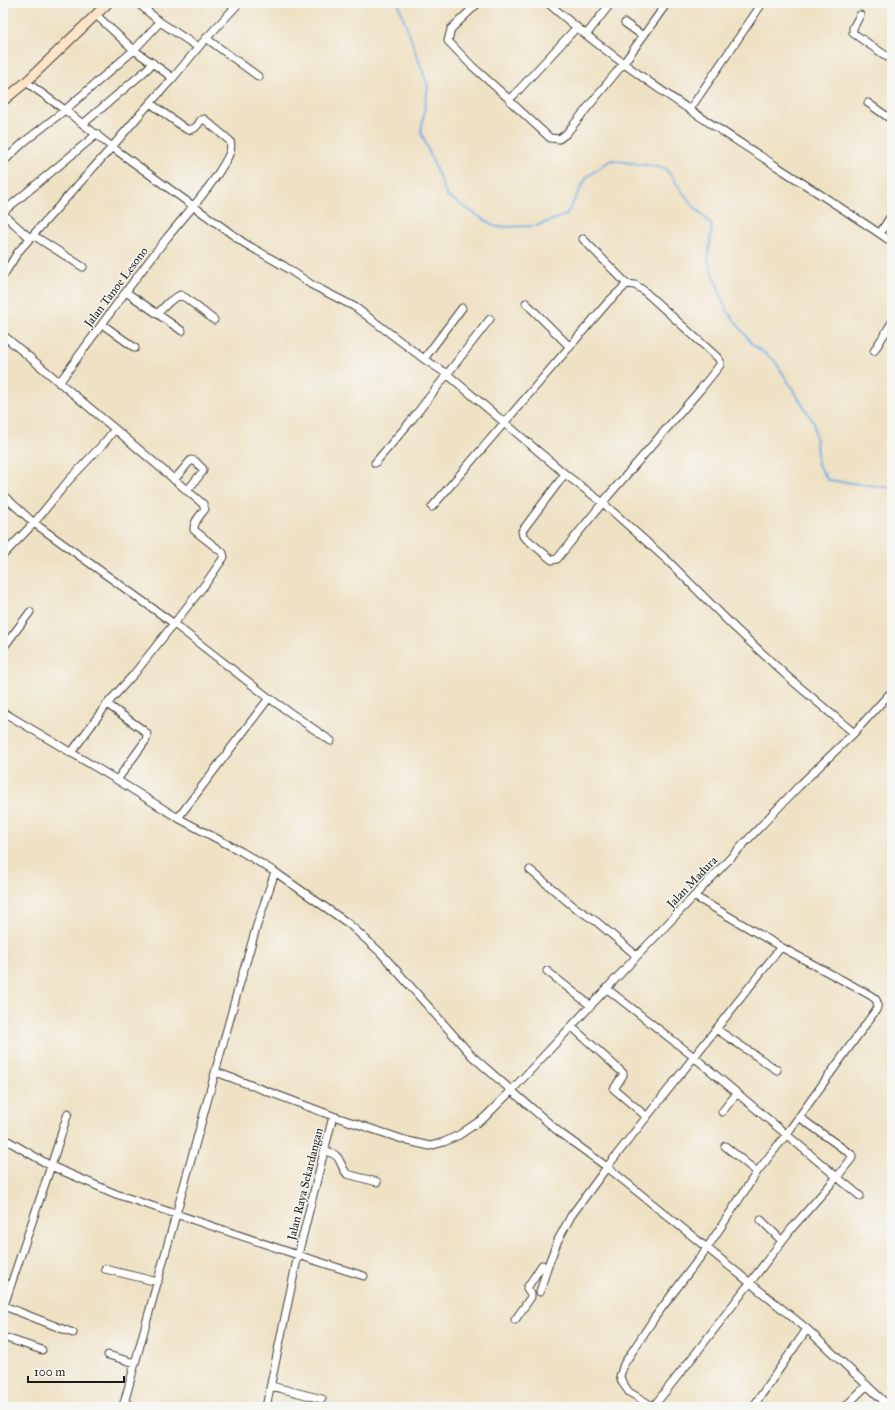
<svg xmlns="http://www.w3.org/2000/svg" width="895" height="1410" font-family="'IM FELL Great Primer',serif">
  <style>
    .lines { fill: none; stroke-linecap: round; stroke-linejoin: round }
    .stream { stroke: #75afe5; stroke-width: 2 }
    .minor-casing { stroke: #3c3a35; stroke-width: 9 }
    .secondary-casing { stroke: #3c3a35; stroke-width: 11 }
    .minor { stroke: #fff; stroke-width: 7 }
    .secondary { stroke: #fee4c6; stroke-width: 9 }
    .labels { text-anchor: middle; stroke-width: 3; stroke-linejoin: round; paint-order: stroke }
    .street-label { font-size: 12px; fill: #1c1c1c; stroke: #f6f6f2 }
  </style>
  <rect width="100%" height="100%" fill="#f6f6f2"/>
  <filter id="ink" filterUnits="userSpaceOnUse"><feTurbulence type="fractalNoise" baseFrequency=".025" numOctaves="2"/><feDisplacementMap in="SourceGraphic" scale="8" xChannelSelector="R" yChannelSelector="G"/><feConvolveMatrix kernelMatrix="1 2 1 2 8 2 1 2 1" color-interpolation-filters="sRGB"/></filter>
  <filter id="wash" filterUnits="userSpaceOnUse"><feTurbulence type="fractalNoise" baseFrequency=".012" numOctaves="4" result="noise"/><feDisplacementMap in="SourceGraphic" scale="16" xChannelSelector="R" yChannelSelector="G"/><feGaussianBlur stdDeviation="0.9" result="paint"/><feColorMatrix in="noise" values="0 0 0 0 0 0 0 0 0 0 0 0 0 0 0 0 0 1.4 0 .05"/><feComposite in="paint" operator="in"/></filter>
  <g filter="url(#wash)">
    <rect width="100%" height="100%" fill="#efe1c3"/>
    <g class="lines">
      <path class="stream" d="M 398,3 L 428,86 L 421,132 L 447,196 L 496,227 L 536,226 L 566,215 L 587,177 L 611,160 L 665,168 L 690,202 L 712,225 L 708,261 L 726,309 L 752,344 L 775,361 L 814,423 L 818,465 L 828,480 L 892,488"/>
    </g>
  </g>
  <g filter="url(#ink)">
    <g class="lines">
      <defs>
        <path id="minor" d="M 478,3 L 451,29 L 448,41 L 472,66 L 509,99 L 515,94 L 576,28
          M 548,3 C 653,95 777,163 892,242
          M 96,15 L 134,50 L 173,78
          M 860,15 L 853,28 L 853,33 L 892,60
          M 160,22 L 198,47
          M 625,23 L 643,36
          M 586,35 L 611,3
          M 206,38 L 259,77
          M 26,82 L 65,110 L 112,147 L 244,243 L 284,266 L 312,285 L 355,307 L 424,359 L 447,374 L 565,474 L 603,503 L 668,561 L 734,627 L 789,678 L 854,733
          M 509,99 L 512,103 L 550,138 L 559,139 L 566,134 L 623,64 L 667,3
          M 868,103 L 892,120
          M 690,109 L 761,5 L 761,3
          M 83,124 L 144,72 L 153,63
          M 3,162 L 24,142 L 65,110 L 134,50 L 160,22 L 138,3
          M 3,212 L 97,134
          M 3,214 L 30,238
          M 880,233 L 892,214
          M 33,235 L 83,267
          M 583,239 L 627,284
          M 3,276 L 18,252 L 33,235 L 112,147 L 142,112 L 173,78 L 202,43 L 239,3
          M 126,292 L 182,331
          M 526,303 L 570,347
          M 158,313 L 170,301 L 180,295 L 186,298 L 214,320
          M 102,324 L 135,348
          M 3,335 L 115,429 L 104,443 L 69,480 L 34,523 L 3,555
          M 874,351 L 892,322
          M 424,359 L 462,308
          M 59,383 C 94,335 129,286 166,239 C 185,215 207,193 222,167 C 227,159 233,150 230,141 L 204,119 L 201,120 C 197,126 195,131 186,129 L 150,103
          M 375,463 L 410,422 L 490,319
          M 174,480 L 191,460 L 195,461 L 203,469 L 203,471 L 187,491
          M 3,495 L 34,523 L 173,623 L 269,698 L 178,818
          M 432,507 L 608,302 L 627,284 L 635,285 L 643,290 L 717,357 L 720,361 L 720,365 L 700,390 L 609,495 L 557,559 L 552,560 L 523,536 L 522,531 L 565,474
          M 3,648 L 30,612
          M 269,698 L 331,741
          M 107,704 L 143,730 L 147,734 L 146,740 L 117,780
          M 3,712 L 117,780 L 178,818 L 242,852 L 275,872 L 349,924 L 381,953 L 472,1056 L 559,1132 L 607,1167 L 807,1329 L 890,1407
          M 71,753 L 107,704 L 134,674 L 206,583 L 224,557 L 223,553 L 194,530 C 193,522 200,516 205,509 L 203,504 L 115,429
          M 530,870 L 573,906 L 597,922 L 637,956
          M 547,971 L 591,1006
          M 606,988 L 694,1057 L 837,1177 L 792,1228 L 696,1353 L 653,1407
          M 571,1026 L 623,1073 L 623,1075 L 614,1089 L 647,1117
          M 716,1029 L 777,1070
          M 216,1072 L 333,1116
          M 722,1112 L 737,1093
          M 799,1117 L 852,1155 L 852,1158 L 837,1177 L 860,1196
          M 3,1138 L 51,1166 L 116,1194 L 298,1255 L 364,1276
          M 725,1146 L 757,1172
          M 325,1151 C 344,1156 337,1162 347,1174 L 377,1182
          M 761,1220 L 782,1241
          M 105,1269 L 158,1282
          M 540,1292 L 547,1268 L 558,1240 L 571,1216 L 607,1167 L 781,947
          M 4,1306 L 73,1333
          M 3,1308 L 51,1166 L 68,1113
          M 515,1320 L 531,1297 L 531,1294 L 527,1288 L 542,1265
          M 3,1337 L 42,1350
          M 108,1355 L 135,1363
          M 271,1386 L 322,1399
          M 124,1402 L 135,1407
          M 123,1407 L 237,993 L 257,925 L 275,872
          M 266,1407 L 298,1255 L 333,1116 L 408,1141 L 430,1146 L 444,1142 L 459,1135 L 484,1118 L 511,1091 L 637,956 L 799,786 L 854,733 L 892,691
          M 654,1407 L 629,1392 L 622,1382 L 620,1376 L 624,1364 L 655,1317 L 707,1248 L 757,1172 L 786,1135 L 876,1010 C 880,1001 875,998 868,994 L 781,947 L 694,896
          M 753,1407 L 807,1329
          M 845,1407 L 867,1385"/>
        <path id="secondary" d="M 3,101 L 26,82 L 108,3"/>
      </defs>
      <use href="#minor" class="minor-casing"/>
      <use href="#secondary" class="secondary-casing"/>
      <use href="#minor" class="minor"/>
      <use href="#secondary" class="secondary"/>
    </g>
  </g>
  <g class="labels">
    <g class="street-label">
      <text transform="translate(116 287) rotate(-53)" y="4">Jalan Tanoe Lesono</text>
      <text transform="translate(692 882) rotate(-46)" y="4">Jalan Madura</text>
      <text transform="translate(305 1184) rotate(-76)" y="4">Jalan Raya Sekardangan</text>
    </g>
  </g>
  <rect width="895" height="1410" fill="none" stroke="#f6f6f2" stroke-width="16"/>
  <path d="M28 1376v6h96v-6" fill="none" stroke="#1c1c1c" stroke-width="2"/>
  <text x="34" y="1376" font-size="12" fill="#1c1c1c" stroke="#f6f6f2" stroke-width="3" paint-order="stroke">100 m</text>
</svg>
